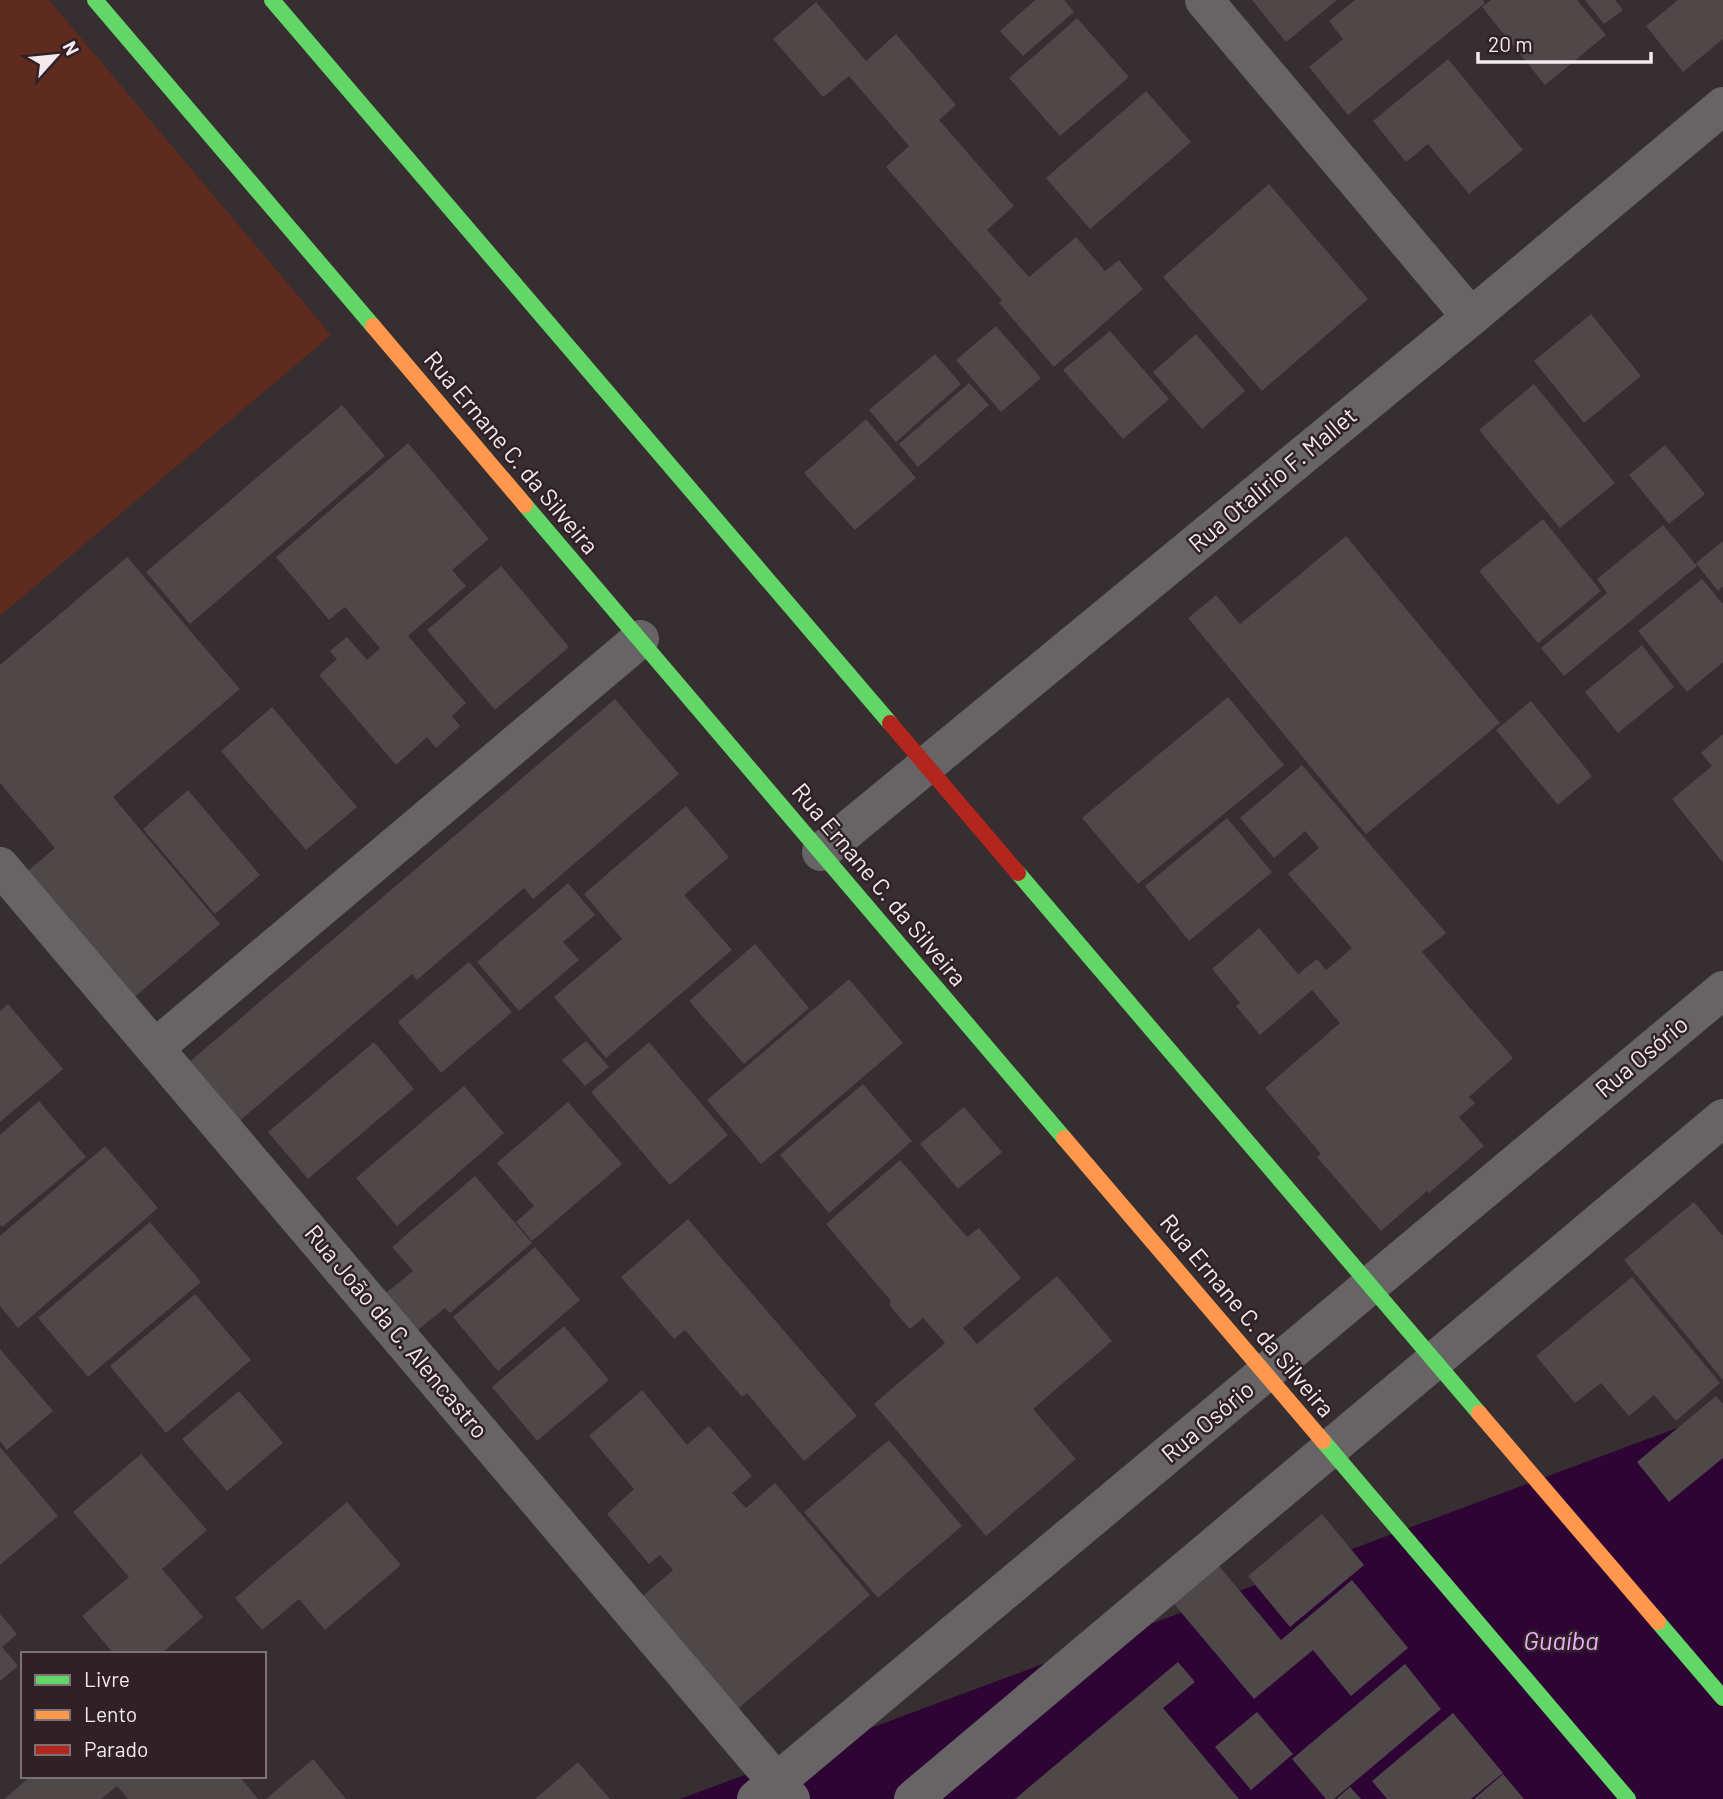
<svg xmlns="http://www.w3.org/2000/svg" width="1723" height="1799" font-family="Barlow,sans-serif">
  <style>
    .green { fill: #5f2b1e }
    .water { fill: #2e0435 }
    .building { fill: #4e4849 }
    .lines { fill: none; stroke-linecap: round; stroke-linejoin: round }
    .street { stroke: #676466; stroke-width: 38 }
    .fast { stroke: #63d668; stroke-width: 16 }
    .slow { stroke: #ff974d; stroke-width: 16 }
    .jam { stroke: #b3261e; stroke-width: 16 }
    .labels { text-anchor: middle; stroke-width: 5; stroke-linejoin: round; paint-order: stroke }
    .street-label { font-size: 24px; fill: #f4eaed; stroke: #2f2125 }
    .water-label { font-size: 26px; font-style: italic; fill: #efaefc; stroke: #2f2125 }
  </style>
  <rect width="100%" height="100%" fill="#362e30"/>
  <path class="green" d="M 0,0 L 49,0 L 331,335 L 0,616 Z"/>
  <path class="water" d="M 1723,1411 L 1723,1799 L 680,1799 Z"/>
  <path class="building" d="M 1035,0 L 1064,0 L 1074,12 L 1023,56 L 1000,31 Z
    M 1252,0 L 1337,0 L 1286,42 Z
    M 1355,0 L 1483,0 L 1485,3 L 1348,115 L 1309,67 L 1343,39 L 1329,21 Z
    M 1491,0 L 1577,0 L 1606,35 L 1545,85 L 1482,7 Z
    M 1585,0 L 1615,0 L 1623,10 L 1604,24 Z
    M 1678,0 L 1723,0 L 1723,39 L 1683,72 L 1646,26 Z
    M 816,2 L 866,61 L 896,34 L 956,105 L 939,120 L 1014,206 L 987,230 L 1029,277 L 1076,237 L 1105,271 L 1119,260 L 1143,289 L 1054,367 L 999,303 L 1002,300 L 886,167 L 909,146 L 849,76 L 823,97 L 773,39 Z
    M 1077,18 L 1129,77 L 1060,136 L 1009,78 Z
    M 1448,59 L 1523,150 L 1469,194 L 1428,144 L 1406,162 L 1373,121 Z
    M 1146,91 L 1191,142 L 1090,229 L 1046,178 Z
    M 1269,184 L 1368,299 L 1262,391 L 1163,277 Z
    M 1591,314 L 1641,376 L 1584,423 L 1534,361 Z
    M 996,326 L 1041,378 L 1001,412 L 956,360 Z
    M 1110,331 L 1169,399 L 1123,439 L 1063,370 Z
    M 1196,334 L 1245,391 L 1202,429 L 1153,372 Z
    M 935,354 L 961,384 L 896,442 L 869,410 Z
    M 969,383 L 989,405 L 918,467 L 899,444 Z
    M 1534,384 L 1615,483 L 1560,528 L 1479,430 Z
    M 342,405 L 385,456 L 190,624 L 146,572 Z
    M 866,419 L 916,478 L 855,530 L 804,473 Z
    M 408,443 L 489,539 L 452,570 L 466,586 L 408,636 L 466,703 L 452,716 L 460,726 L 436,748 L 427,737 L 396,765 L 319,675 L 337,659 L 330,651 L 347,637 L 367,660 L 380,648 L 345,607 L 329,620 L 276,557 Z
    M 1665,445 L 1705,494 L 1669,524 L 1629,475 Z
    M 1543,519 L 1601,591 L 1538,643 L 1479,571 Z
    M 1663,525 L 1697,566 L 1564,676 L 1541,648 L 1607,593 L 1597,579 Z
    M 1346,536 L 1500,723 L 1366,834 L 1188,618 L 1216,595 L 1240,624 Z
    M 1723,541 L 1723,586 L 1718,591 L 1696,563 Z
    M 127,557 L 240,689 L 113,797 L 220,924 L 124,1006 L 17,880 L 55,848 L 0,783 L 0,665 Z
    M 501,566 L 569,647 L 495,710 L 427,630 Z
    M 1702,579 L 1723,604 L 1723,662 L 1687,692 L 1638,631 Z
    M 1642,645 L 1674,687 L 1618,733 L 1585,692 Z
    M 1228,697 L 1284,765 L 1138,884 L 1082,818 Z
    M 615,699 L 679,774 L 533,899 L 524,888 L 417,980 L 412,974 L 231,1128 L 181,1069 Z
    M 1531,701 L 1592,776 L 1558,805 L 1496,730 Z
    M 272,707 L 357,807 L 306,850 L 221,751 Z
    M 1723,734 L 1723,863 L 1672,799 L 1712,766 L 1701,753 Z
    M 1302,765 L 1446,933 L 1422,952 L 1513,1058 L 1469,1097 L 1475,1103 L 1459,1117 L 1484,1146 L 1429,1193 L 1427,1191 L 1381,1231 L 1317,1157 L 1321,1154 L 1265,1088 L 1340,1023 L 1312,990 L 1260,1035 L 1236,1006 L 1240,1003 L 1212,969 L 1259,928 L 1298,974 L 1317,959 L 1326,970 L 1352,948 L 1288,874 L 1319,848 L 1305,831 L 1274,858 L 1240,818 Z
    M 188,790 L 260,875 L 215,914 L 143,829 Z
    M 686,806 L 729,857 L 684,895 L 732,950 L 606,1058 L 554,997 L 622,939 L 584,894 Z
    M 1227,818 L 1272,872 L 1189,941 L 1145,886 Z
    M 568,883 L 595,915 L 563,942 L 579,960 L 519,1011 L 477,962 Z
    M 755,944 L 809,1008 L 744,1064 L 689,1001 Z
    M 469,962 L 512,1012 L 441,1073 L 398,1022 Z
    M 849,979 L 903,1043 L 761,1164 L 707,1100 Z
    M 8,1004 L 63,1069 L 0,1122 L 0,1011 Z
    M 586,1041 L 609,1067 L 585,1086 L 562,1060 Z
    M 374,1042 L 414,1089 L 308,1179 L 268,1132 Z
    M 649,1042 L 728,1135 L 670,1185 L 591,1092 Z
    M 863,1084 L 912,1141 L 829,1213 L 780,1155 Z
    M 464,1086 L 504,1133 L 397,1226 L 356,1178 Z
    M 39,1101 L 86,1157 L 2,1227 L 0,1225 L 0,1135 Z
    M 568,1102 L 622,1164 L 532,1241 L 516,1222 L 534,1206 L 497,1163 Z
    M 964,1107 L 1002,1152 L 958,1189 L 920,1144 Z
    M 105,1146 L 158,1208 L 18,1328 L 0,1306 L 0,1236 Z
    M 900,1160 L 967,1237 L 979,1228 L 1021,1278 L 963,1328 L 977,1344 L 1057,1276 L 1112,1341 L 1033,1409 L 1076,1459 L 986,1536 L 874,1404 L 945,1343 L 923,1318 L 910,1329 L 889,1305 L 891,1301 L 826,1224 Z
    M 475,1176 L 532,1243 L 450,1313 L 445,1308 L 413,1334 L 381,1297 L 413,1271 L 392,1247 Z
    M 1694,1202 L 1723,1236 L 1723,1380 L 1624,1260 Z
    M 688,1219 L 857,1416 L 804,1461 L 747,1393 L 742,1397 L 685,1330 L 674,1339 L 621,1277 Z
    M 150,1222 L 201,1282 L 88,1377 L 38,1318 Z
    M 535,1247 L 580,1300 L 498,1371 L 453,1317 Z
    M 1632,1277 L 1720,1383 L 1676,1421 L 1654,1395 L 1629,1416 L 1601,1383 L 1575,1403 L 1536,1356 Z
    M 195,1294 L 251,1360 L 166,1433 L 110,1366 Z
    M 564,1326 L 609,1380 L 537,1441 L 492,1387 Z
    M 0,1349 L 53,1411 L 7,1450 L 0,1441 Z
    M 642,1390 L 687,1445 L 709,1426 L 752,1476 L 732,1493 L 746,1508 L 775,1483 L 870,1595 L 733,1713 L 637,1601 L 673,1570 L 660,1555 L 649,1564 L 607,1514 L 634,1489 L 589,1436 Z
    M 239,1391 L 283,1443 L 227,1491 L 182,1439 Z
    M 1716,1396 L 1723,1404 L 1723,1458 L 1669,1502 L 1637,1462 Z
    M 889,1440 L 962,1526 L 878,1598 L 804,1512 Z
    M 0,1447 L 58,1516 L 0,1565 Z
    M 141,1454 L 207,1530 L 162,1569 L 203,1617 L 161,1654 L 114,1654 L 82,1616 L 129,1577 L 73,1512 Z
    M 347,1502 L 401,1565 L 325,1630 L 299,1599 L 262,1630 L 235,1598 Z
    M 1322,1514 L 1364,1565 L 1290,1627 L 1248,1576 Z
    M 1214,1560 L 1281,1640 L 1352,1580 L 1408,1648 L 1351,1696 L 1313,1650 L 1254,1699 L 1169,1598 Z
    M 0,1614 L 17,1634 L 2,1647 L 18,1666 L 0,1681 Z
    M 1178,1662 L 1195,1682 L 1163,1708 L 1239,1799 L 1015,1799 Z
    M 1405,1664 L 1441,1709 L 1334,1799 L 1326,1799 L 1292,1759 Z
    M 1257,1712 L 1293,1754 L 1251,1790 L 1215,1747 Z
    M 1453,1713 L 1503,1773 L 1471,1799 L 1387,1799 L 1372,1781 Z
    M 313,1759 L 346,1799 L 266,1799 Z
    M 578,1762 L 610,1799 L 535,1799 Z
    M 1503,1774 L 1524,1799 L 1474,1799 Z
    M 31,1776 L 239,1776 L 258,1799 L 128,1799 L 117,1786 L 101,1799 L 4,1799 Z
    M 1350,1787 L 1361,1799 L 1336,1799 Z"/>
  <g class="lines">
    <path class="street" d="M 1204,0 L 1471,317
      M 821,852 L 1471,317 L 1723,106
      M 0,866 L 791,1799
      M 155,1048 L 640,639
      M 756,1799 L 1723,990
      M 913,1799 L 1723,1118"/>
    <path class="fast" d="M 95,0 L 373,326
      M 272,0 L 890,723
      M 525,505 L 1064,1138
      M 1018,873 L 1479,1413
      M 1323,1441 L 1628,1799
      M 1658,1622 L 1723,1698"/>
    <path class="slow" d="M 373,326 L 525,505
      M 1064,1138 L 1323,1441
      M 1479,1413 L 1658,1622"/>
    <path class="jam" d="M 890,723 L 1018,873"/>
  </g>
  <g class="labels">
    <g class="street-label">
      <text transform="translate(511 453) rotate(50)" y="8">Rua Ernane C. da Silveira</text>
      <text transform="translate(1273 480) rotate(-40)" y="8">Rua Otalirio F. Mallet</text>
      <text transform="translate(879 885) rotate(50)" y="8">Rua Ernane C. da Silveira</text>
      <text transform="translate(1642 1057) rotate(-40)" y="8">Rua Osório</text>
      <text transform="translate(1247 1316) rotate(50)" y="8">Rua Ernane C. da Silveira</text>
      <text transform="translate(396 1332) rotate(50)" y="8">Rua João da C. Alencastro</text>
      <text transform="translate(1208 1422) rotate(-40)" y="8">Rua Osório</text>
    </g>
    <g class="water-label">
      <text x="1561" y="1650">Guaíba</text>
    </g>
  </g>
  <rect x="21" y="1652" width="245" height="126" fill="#2f2125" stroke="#7e7175" stroke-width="2"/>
  <rect x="35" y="1675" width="35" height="10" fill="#63d668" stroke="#7e7175" stroke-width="2"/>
  <text x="84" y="1687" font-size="21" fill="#f4eaed">Livre</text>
  <rect x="35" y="1710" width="35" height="10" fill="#ff974d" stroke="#7e7175" stroke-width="2"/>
  <text x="84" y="1722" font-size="21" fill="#f4eaed">Lento</text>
  <rect x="35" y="1745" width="35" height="10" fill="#b3261e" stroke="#7e7175" stroke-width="2"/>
  <text x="84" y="1757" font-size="21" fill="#f4eaed">Parado</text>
  <g transform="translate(56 56) rotate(63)" stroke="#2f2125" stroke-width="5" paint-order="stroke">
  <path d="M0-5L12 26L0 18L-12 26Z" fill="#f4eaed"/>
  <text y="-10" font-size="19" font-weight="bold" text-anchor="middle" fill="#f4eaed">N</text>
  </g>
  <path d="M1478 52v10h173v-10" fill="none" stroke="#f4eaed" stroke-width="3.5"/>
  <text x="1488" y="52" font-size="21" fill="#f4eaed" stroke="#2f2125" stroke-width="5" paint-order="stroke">20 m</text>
</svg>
